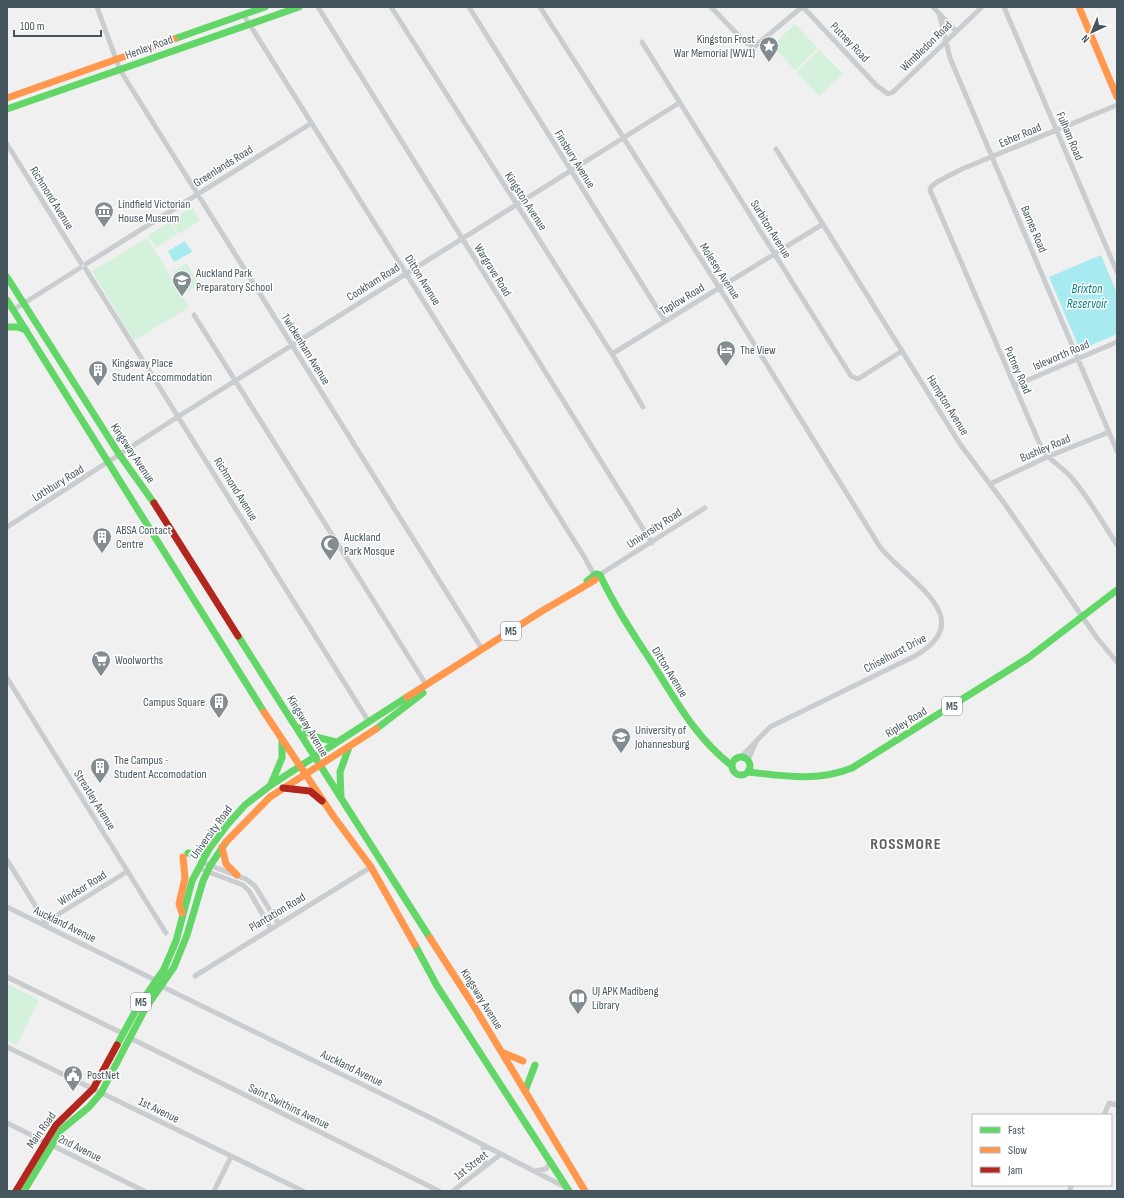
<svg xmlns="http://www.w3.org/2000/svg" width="1124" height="1198" font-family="'Sofia Sans Condensed',sans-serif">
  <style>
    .green { fill: #d4f1db }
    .water { fill: #a7ebf1 }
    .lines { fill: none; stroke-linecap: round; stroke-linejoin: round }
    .street { stroke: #c9cdcf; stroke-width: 5 }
    .fast { stroke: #63d668; stroke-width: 7 }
    .slow { stroke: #ff974d; stroke-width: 7 }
    .jam { stroke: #b3261e; stroke-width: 7 }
    .labels { text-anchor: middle; stroke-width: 3; stroke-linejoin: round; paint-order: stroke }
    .shield { fill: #fff; stroke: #7e898e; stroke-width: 1 }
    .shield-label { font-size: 11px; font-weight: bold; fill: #46565e }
    .poi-label { font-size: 12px; fill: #46565e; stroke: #fff; text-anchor: start }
    .street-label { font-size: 12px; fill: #46565e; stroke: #fff }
    .water-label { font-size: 13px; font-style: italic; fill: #08818a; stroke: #fff }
    .district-label { font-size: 16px; font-weight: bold; letter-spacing: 1px; fill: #5b6165; stroke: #fff }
  </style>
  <rect width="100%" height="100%" fill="#f1f0f0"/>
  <path class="green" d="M 795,24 L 818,48 L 795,70 L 772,46 Z
    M 819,50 L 843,74 L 819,96 L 796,72 Z
    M 192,207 L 200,220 L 179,234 L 171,221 Z
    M 169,222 L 177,234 L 156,248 L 148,236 Z
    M 147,238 L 189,307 L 134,341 L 92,271 Z
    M 186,263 L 199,284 L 186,293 L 173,272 Z
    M 7,984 L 39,1000 L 17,1045 L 7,1040 Z"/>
  <path class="water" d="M 185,241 L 192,252 L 174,262 L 168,251 Z
    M 1101,255 L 1117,293 L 1117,334 L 1080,350 L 1049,277 Z"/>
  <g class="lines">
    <path class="street" d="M 97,7 L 120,70 L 482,649
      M 318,7 L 652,543
      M 391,7 L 612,354 L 643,407
      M 469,7 L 665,321
      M 540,7 L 720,289 L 880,547 C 907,581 981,618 915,656 L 770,727 L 741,757
      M 711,7 L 745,42 L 754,47 L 802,7
      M 803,7 L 876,85 L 888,94 L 893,92 L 982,7
      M 933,7 L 956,31
      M 1004,7 L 1117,272
      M 939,13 L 950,58 L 1117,451
      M 243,14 L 585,558 L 594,575
      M 642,42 L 851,376 L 858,379 L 902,351
      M 1117,105 L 962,169 L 937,182 L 931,187 L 930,190 L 1041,447 C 1048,460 1060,465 1070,476 C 1088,496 1102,522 1117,545
      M 7,144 L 81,263
      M 776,149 L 960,444 L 1007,507 L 1097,638 L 1117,662
      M 86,264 L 310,124
      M 85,268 L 369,722
      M 13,310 L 80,268
      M 194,315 L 427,686
      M 612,354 L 823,224
      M 1014,386 L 1117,342
      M 990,484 L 1047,457 L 1109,432
      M 7,527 L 179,416 L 679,103
      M 599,575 L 705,508
      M 7,678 L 166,933
      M 748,760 L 756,742
      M 7,860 L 46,923
      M 201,862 L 246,879 L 255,886 L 278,923
      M 198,868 L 243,885 L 249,891 L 270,927
      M 7,907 L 157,981
      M 46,922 L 128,871
      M 195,976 L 371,867
      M 7,977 L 124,1034
      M 161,986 L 433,1119 L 567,1188
      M 130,1038 L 439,1191
      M 7,1047 L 303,1191
      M 1104,1115 L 1109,1103 L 1117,1105
      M 7,1123 L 144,1191
      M 483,1146 L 485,1166
      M 535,1171 L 546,1169 L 551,1161
      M 214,1191 L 231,1157
      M 453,1191 L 501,1154
      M 1069,1191 L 1072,1185"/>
    <path class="fast" d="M 174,39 L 265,7
      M 7,109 L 299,7
      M 7,277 L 119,454 L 154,503
      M 7,300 L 264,712
      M 7,327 L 18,327 L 26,330
      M 587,581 L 596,574 L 600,575 C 616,609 636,638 656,669 C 678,704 698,740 731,765
      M 238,636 L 430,938
      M 296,727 L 316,737 L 336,742
      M 376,729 L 423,693
      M732 766a9 9 0 1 1 18 0a9 9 0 1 1-18 0Z
      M 748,772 C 785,776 817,782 852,768 L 1028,658 L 1117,590
      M 271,784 L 282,758 L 282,741
      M 341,798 L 340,772 L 349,747
      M 188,853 L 198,853 L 209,849
      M 415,945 L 437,986 L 569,1191
      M 117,1045 L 136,1010 L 164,969 L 176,941 L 192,881 L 209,849 L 228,824 L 245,805 L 271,785 L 407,697
      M 525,1091 L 535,1065
      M 24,1191 L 61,1130 L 89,1107 L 101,1093 L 145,1009 L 174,967 L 187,935 L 203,881 L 210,866 L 226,842"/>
    <path class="slow" d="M 1079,7 L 1117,97
      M 7,98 L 174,39
      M 407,697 L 542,611 L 595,580
      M 264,712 L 334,817 L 371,867 L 415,945
      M 226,842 L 270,797 L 376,729
      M 222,847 L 226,864 L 237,875
      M 182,913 L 179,904 L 185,878 L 183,857
      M 430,938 L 475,1008 L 585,1191
      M 504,1053 L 523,1061"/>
    <path class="jam" d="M 154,503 L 238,636
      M 283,788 L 310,791 L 322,801
      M 16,1191 L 56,1125 L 93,1089 L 117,1045"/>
  </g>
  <defs>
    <symbol id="sight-pin" viewBox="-11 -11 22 30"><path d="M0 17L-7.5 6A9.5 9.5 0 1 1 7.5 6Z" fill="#828c91" stroke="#fff"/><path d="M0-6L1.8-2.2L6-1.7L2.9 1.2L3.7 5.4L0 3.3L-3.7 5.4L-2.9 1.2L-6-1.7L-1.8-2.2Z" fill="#fff"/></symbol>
    <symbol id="museum-pin" viewBox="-11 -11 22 30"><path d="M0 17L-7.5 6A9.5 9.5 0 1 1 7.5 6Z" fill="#828c91" stroke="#fff"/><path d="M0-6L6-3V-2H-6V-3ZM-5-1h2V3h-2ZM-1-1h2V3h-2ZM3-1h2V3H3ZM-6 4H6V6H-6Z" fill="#fff"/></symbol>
    <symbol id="school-pin" viewBox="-11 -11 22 30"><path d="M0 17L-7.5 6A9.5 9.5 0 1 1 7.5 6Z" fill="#828c91" stroke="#fff"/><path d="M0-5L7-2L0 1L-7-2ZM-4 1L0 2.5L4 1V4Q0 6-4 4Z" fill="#fff"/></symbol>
    <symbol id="hotel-pin" viewBox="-11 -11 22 30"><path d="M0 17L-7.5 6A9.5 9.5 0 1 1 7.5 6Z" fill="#828c91" stroke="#fff"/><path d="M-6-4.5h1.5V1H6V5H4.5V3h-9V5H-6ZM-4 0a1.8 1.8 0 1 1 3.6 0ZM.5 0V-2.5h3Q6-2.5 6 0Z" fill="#fff"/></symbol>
    <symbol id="building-pin" viewBox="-11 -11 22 30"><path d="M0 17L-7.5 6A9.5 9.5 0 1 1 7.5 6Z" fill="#828c91" stroke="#fff"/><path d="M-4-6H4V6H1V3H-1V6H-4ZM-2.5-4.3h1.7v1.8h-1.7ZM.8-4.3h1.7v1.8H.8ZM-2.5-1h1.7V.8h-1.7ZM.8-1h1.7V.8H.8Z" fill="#fff"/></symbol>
    <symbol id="mosque-pin" viewBox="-11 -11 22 30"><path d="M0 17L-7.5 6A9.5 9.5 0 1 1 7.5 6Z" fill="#828c91" stroke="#fff"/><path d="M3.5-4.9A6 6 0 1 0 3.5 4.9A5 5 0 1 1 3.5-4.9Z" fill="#fff"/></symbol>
    <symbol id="supermarket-pin" viewBox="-11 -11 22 30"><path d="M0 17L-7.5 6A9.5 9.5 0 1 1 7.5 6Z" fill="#828c91" stroke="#fff"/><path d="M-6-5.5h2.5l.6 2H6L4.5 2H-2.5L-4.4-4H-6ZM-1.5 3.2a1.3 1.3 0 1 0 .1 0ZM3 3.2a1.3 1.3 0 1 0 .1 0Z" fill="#fff"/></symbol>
    <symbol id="university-pin" viewBox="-11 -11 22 30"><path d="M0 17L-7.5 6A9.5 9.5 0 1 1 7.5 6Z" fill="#828c91" stroke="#fff"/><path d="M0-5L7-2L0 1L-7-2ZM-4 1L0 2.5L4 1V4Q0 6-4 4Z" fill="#fff"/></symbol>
    <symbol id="library-pin" viewBox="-11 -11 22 30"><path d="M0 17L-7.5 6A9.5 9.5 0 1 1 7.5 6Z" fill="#828c91" stroke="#fff"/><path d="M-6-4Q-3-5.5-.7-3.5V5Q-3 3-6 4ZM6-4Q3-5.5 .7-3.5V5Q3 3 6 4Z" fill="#fff"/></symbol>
    <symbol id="civic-pin" viewBox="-11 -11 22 30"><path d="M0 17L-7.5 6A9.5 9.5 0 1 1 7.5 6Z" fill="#828c91" stroke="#fff"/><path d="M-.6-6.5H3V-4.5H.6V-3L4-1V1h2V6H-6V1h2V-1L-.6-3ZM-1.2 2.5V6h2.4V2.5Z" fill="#fff"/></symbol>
  </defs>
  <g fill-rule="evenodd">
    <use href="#sight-pin" x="758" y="35" width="22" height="30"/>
    <use href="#museum-pin" x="93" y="200" width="22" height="30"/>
    <use href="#school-pin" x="171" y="269" width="22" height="30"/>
    <use href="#hotel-pin" x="715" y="339" width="22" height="30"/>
    <use href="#building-pin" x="87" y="359" width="22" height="30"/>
    <use href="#building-pin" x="91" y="526" width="22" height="30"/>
    <use href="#mosque-pin" x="319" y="533" width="22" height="30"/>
    <use href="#supermarket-pin" x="90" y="649" width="22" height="30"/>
    <use href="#building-pin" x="208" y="691" width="22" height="30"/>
    <use href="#university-pin" x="610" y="726" width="22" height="30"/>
    <use href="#building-pin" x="89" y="756" width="22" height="30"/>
    <use href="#library-pin" x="567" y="987" width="22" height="30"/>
    <use href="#civic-pin" x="62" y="1064" width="22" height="30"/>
  </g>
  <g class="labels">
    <g class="shield">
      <rect x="501" y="622" width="20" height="18" rx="3"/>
      <rect x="942" y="697" width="20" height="18" rx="3"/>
      <rect x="131" y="993" width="20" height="18" rx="3"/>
    </g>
    <g class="shield-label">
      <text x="511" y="635">M5</text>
      <text x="952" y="710">M5</text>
      <text x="141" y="1006">M5</text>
    </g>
    <g class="poi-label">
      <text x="755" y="43" text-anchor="end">Kingston Frost<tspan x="755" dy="14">War Memorial (WW1)</tspan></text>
      <text x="118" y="208">Lindfield Victorian<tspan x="118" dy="14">House Museum</tspan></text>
      <text x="196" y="277">Auckland Park<tspan x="196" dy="14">Preparatory School</tspan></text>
      <text x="740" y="354">The View</text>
      <text x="112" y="367">Kingsway Place<tspan x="112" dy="14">Student Accommodation</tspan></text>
      <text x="116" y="534">ABSA Contact<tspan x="116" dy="14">Centre</tspan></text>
      <text x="344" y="541">Auckland<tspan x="344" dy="14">Park Mosque</tspan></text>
      <text x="115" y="664">Woolworths</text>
      <text x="205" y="706" text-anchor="end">Campus Square</text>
      <text x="635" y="734">University of<tspan x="635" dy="14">Johannesburg</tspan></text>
      <text x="114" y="764">The Campus -<tspan x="114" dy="14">Student Accomodation</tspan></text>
      <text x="592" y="995">UJ APK Madibeng<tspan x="592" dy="14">Library</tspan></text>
      <text x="87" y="1079">PostNet</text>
    </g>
    <g class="street-label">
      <text transform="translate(850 42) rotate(46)" y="4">Putney Road</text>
      <text transform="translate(926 46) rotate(-44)" y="4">Wimbledon Road</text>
      <text transform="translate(149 47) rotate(-20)" y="4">Henley Road</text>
      <text transform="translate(1020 135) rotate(-23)" y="4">Esher Road</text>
      <text transform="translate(1070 136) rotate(67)" y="4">Fulham Road</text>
      <text transform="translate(575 159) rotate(58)" y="4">Finsbury Avenue</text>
      <text transform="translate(223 166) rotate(-32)" y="4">Greenlands Road</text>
      <text transform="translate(52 198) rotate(58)" y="4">Richmond Avenue</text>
      <text transform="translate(526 201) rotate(57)" y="4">Kingston Avenue</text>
      <text transform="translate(771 229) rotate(58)" y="4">Surbiton Avenue</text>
      <text transform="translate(1034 229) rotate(67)" y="4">Barnes Road</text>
      <text transform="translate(493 270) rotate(58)" y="4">Wargrave Road</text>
      <text transform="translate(720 271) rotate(57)" y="4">Molesey Avenue</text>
      <text transform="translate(423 280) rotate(58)" y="4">Ditton Avenue</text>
      <text transform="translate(373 282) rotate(-32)" y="4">Cookham Road</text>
      <text transform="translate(682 299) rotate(-31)" y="4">Taplow Road</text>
      <text transform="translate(306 349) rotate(58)" y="4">Twickenham Avenue</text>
      <text transform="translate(1061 355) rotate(-23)" y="4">Isleworth Road</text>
      <text transform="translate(1018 370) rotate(66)" y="4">Putney Road</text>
      <text transform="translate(948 405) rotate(58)" y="4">Hampton Avenue</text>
      <text transform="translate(1045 448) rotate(-23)" y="4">Bushley Road</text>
      <text transform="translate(133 453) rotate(56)" y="4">Kingsway Avenue</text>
      <text transform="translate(58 483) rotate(-32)" y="4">Lothbury Road</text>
      <text transform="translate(236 489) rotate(58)" y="4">Richmond Avenue</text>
      <text transform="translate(654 528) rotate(-33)" y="4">University Road</text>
      <text transform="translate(895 653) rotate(-28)" y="4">Chiselhurst Drive</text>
      <text transform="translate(670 672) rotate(58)" y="4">Ditton Avenue</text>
      <text transform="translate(906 722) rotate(-32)" y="4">Ripley Road</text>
      <text transform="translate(308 726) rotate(59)" y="4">Kingsway Avenue</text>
      <text transform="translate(95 800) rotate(58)" y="4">Streatley Avenue</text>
      <text transform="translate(211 832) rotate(-54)" y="4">University Road</text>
      <text transform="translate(82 888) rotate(-32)" y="4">Windsor Road</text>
      <text transform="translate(277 912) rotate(-31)" y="4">Plantation Road</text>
      <text transform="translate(65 924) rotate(26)" y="4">Auckland Avenue</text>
      <text transform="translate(482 999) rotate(58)" y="4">Kingsway Avenue</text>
      <text transform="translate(352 1068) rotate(26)" y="4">Auckland Avenue</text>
      <text transform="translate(289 1106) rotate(26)" y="4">Saint Swithins Avenue</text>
      <text transform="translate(159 1110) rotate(26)" y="4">1st Avenue</text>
      <text transform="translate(41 1130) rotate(-55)" y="4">Main Road</text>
      <text transform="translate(80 1148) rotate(26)" y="4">2nd Avenue</text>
      <text transform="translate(471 1165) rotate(-38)" y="4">1st Street</text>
    </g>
    <g class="water-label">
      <text x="1087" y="293">Brixton<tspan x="1087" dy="15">Reservoir</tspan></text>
    </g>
    <g class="district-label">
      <text x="906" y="849">ROSSMORE</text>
    </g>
  </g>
  <rect width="1124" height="1198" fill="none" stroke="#46565e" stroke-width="16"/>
  <rect x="972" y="1114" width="140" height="72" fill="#ffffff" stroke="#b5bbbf"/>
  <rect x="980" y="1127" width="20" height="6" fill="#63d668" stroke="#b5bbbf"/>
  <text x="1008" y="1134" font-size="12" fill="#46565e">Fast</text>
  <rect x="980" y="1147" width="20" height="6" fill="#ff974d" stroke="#b5bbbf"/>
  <text x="1008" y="1154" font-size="12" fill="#46565e">Slow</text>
  <rect x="980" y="1167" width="20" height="6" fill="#b3261e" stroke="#b5bbbf"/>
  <text x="1008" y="1174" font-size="12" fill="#46565e">Jam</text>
  <g transform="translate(1092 32) rotate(224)" stroke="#ffffff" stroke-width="3" paint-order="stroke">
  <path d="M0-3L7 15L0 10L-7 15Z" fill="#46565e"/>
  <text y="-6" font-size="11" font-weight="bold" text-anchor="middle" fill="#46565e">N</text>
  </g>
  <path d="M14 30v6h87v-6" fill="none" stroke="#46565e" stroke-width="2"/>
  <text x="20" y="30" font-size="12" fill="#46565e" stroke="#ffffff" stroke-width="3" paint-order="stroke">100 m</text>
</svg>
